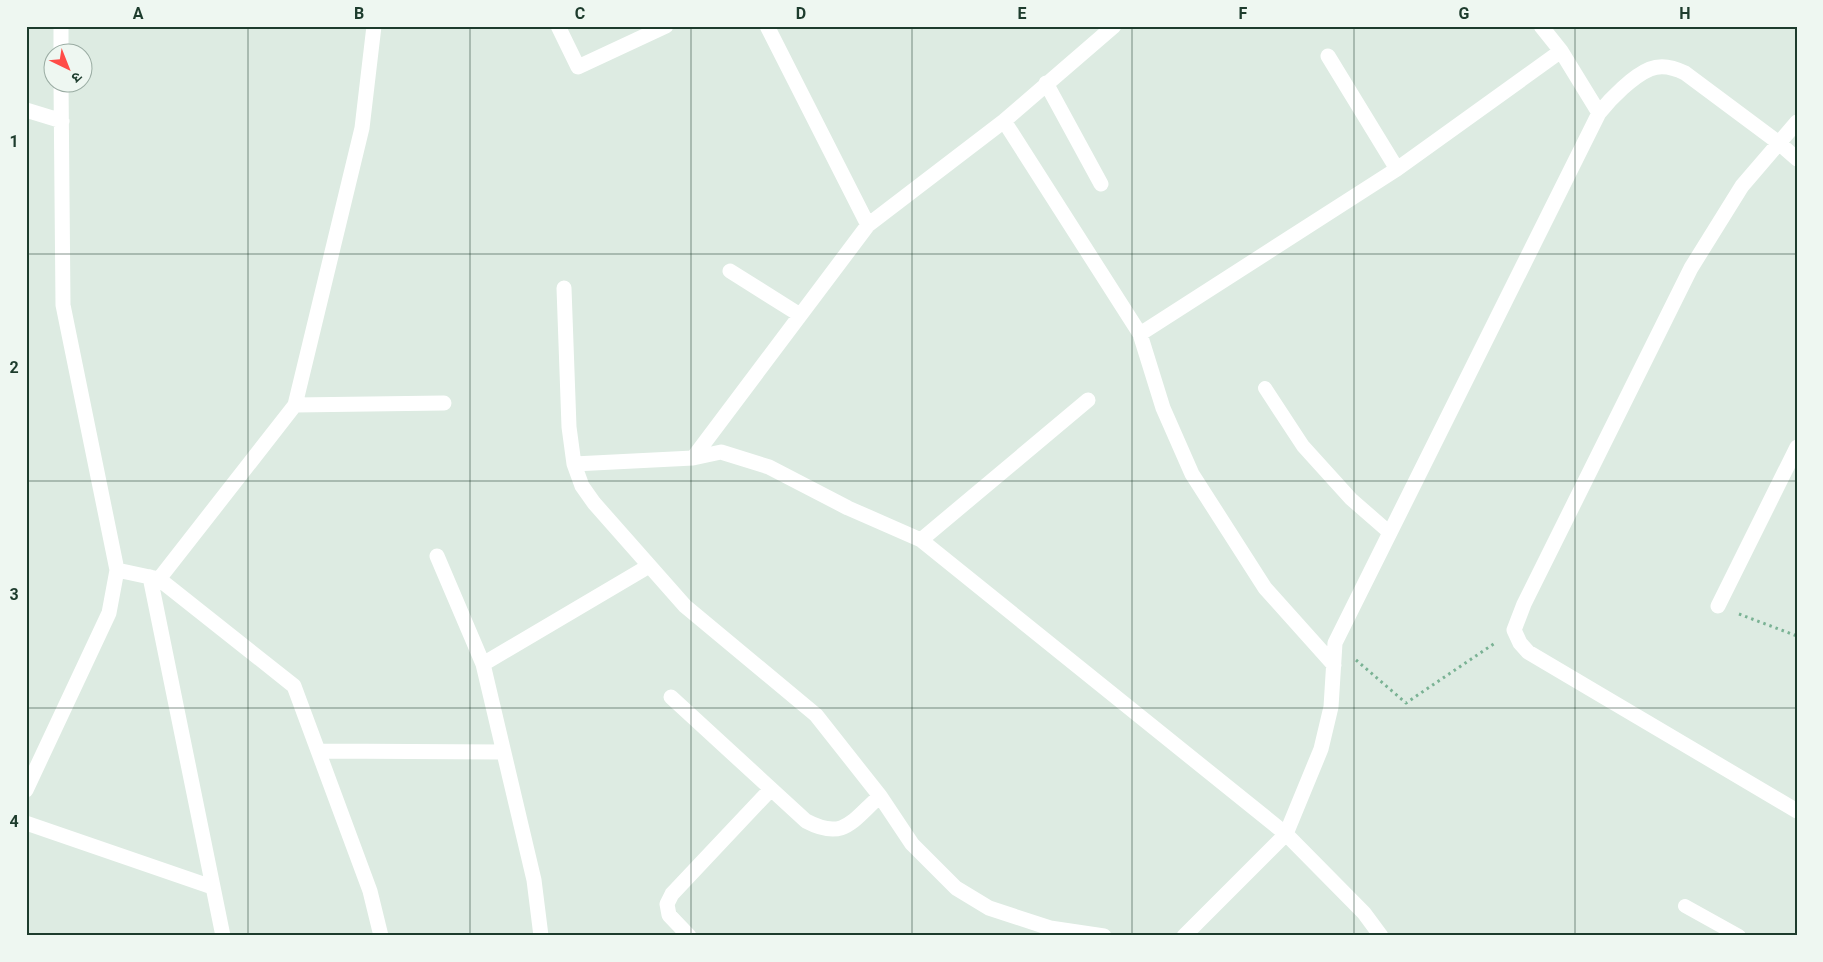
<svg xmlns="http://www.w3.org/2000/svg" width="1823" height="962" font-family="Roboto,'Noto Sans Devanagari',sans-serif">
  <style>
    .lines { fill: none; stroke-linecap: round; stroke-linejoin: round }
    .path { stroke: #7ab294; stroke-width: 3; stroke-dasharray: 2.5 4; stroke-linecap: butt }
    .service { stroke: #fff; stroke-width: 14 }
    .minor { stroke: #fff; stroke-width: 15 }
    .grid { fill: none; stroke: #1d3c2d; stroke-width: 1; stroke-opacity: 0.55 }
    .neatline { fill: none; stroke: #1d3c2d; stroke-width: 2 }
    .grid-label { font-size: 16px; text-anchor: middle; font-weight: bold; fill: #1d3c2d }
  </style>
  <rect width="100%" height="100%" fill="#ddebe2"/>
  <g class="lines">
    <path class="path" d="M 1739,614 L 1797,636
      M 1356,660 L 1406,703 L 1495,643"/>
    <path class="service" d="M 1265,388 L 1303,446 L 1351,499 L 1390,533
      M 1685,906 L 1739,936"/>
    <path class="minor" d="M 61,26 L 61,52
      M 558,26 L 578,67 L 666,26
      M 767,26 L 868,225
      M 1541,26 L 1561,51 L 1599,113
      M 1328,56 L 1397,169
      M 1046,83 L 1101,184
      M 26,110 L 62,121
      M 1004,121 L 1140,334 L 1163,408 L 1192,474 L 1265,588 L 1334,665
      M 1797,122 L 1742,186 L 1691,268 L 1524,604 L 1514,630 L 1520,643 L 1528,652 L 1797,811
      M 730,271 L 800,315
      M 564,288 L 569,427 L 574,464
      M 1140,334 L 1397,169 L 1561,51
      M 295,405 L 444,403
      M 693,458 L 721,452 L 769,467 L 848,508 L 921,540 L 1286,834 L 1184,936
      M 921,540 L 1088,400
      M 437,556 L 483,664 L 534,880 L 541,936
      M 117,570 L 159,579 L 294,686 L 370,891 L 381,936
      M 150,577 L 223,936
      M 159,579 L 295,405 L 362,128 L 374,26
      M 1718,606 L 1797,447
      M 483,664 L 649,566
      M 671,697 L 806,821 C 844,841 852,821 880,796
      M 319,751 L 503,752
      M 26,790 L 109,613 L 117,570 L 63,305 L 61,82
      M 26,823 L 212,887
      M 689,936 L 669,915 L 667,904 L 672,894 L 771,789
      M 1104,936 L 1050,928 L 989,908 L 956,888 L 912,844 L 880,796 L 816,715 L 685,606 L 594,503 L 582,486 L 574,464 L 693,458 L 868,225 L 1004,121 L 1114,26
      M 1381,936 L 1364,913 L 1286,834 L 1321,749 L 1331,707 L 1335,643 L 1599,113 C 1611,98 1633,76 1650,69 C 1662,64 1675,68 1685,73 L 1779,143 L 1797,159"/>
  </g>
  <path class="grid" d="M 248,26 L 248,936M 470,26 L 470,936M 691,26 L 691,936M 912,26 L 912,936M 1132,26 L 1132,936M 1354,26 L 1354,936M 1575,26 L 1575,936M 26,254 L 1797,254M 26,481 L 1797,481M 26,708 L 1797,708"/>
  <rect width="1823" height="962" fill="none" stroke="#eef7f1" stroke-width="55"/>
  <g transform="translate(68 68) rotate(137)"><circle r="24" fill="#eef7f1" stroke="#9aaca3"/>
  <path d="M0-4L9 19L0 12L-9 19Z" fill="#ff4c47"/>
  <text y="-8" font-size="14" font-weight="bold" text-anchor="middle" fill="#1d3c2d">उ</text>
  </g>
  <rect x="28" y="28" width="1768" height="906" class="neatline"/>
  <g class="grid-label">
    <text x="138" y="19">A</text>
    <text x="359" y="19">B</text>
    <text x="580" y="19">C</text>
    <text x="801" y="19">D</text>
    <text x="1022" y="19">E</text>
    <text x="1243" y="19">F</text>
    <text x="1464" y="19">G</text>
    <text x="1685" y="19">H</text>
    <text x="14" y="147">1</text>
    <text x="14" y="373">2</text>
    <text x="14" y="600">3</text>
    <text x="14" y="827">4</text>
  </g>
</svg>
